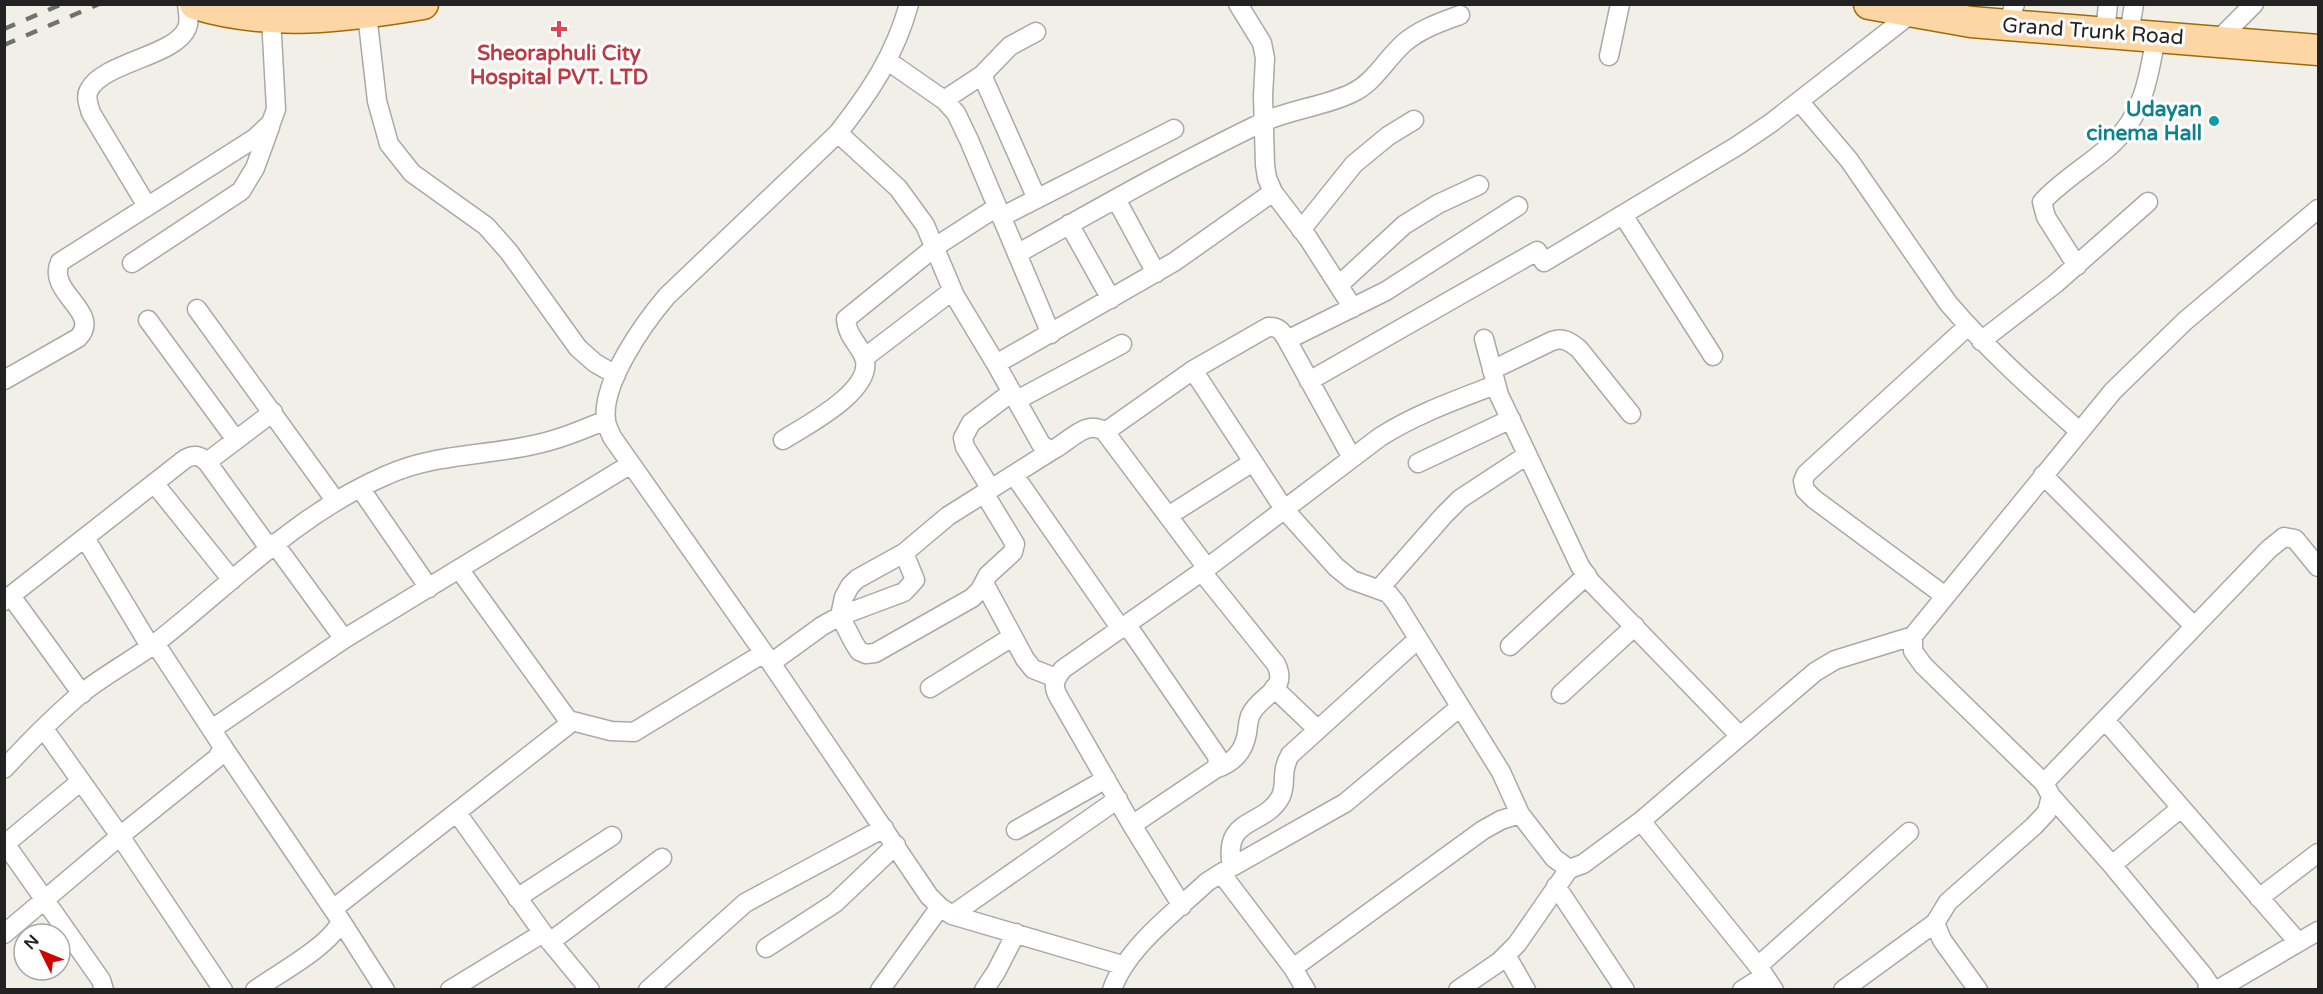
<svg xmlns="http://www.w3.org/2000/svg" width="2323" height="994" font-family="'Varela Round',sans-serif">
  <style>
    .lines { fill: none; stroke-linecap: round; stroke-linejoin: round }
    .street-casing { stroke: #a9a9a9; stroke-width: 21 }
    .primary-casing { stroke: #a06b00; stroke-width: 33 }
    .street { stroke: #fff; stroke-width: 18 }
    .primary { stroke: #fcd6a4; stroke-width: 30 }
    .rail { stroke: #707070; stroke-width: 4.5; stroke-dasharray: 12 12; stroke-linecap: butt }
    .health-dot { fill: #e0444e; stroke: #fff; stroke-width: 2 }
    .culture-dot { fill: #0f9aa8; stroke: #fff; stroke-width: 2 }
    .labels { text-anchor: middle; stroke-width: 6; stroke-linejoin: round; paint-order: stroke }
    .street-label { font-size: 21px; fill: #222; stroke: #fff }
    .health-label { font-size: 21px; font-weight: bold; fill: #be3a42; stroke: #fff }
    .culture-label { font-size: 21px; font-weight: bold; fill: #0d838f; stroke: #fff; text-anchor: end }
  </style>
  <rect width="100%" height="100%" fill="#f2efe9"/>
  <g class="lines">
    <defs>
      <path id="street" d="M 909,4 C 895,55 870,92 838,133 L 667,296 C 644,323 601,383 606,420 C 606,425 610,432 612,437 L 771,663 L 929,896 L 940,907 L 952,915 L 1122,965
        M 1238,4 L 1262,43 L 1265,58 L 1263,96 L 1265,165 L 1267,178 L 1273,192 L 1308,238 L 1353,308
        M 367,14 L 377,101 L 389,144 L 412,173 L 486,226 L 509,252 L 578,348 L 595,363 L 616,375
        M 2007,25 L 2015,4
        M 2105,33 L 2108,4
        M 2129,34 L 2134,4
        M 2217,41 L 2254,4
        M 1609,56 L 1620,4
        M 888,61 L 944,100 L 956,113 L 969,140 L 1051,334
        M 982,75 L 1037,199
        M 944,100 L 982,75 L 1010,46 L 1036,32
        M 1799,101 L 1849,160 L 1948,303 C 1988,350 2033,390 2079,431
        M 838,133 L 898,188 L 925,225 L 955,296 L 996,364 L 1041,444 L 1051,451 C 1069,442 1087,418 1105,432 L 1207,568
        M 1116,199 L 1156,273
        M 147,206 L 91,113 C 89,106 85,97 89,90 C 103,62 176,56 187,28 C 190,21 188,12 187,4
        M 1623,215 L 1713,356
        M 1001,217 L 1174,129
        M 1069,224 L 1111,299
        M 1301,230 L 1354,164 L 1388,136 L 1414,120
        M 1017,254 C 1097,209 1178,163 1261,123 C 1290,109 1323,107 1352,93 C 1375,82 1385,60 1404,43 C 1420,29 1441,22 1460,15
        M 132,263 L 241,191 L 255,168 L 270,127
        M 2077,266 L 2046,217 L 2042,202 C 2062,180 2089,165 2111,145 C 2143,116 2149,77 2156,36
        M 1339,285 L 1404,225 L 1438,204 L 1479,185
        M 197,309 L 335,500
        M 148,320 L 236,440
        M 1484,339 L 1499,395 L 1580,566 L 1591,582 L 1740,736
        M 1287,340 L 1386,291 L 1518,206
        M 1981,341 L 2055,284 L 2148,202
        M 864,358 L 952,291
        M 996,364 L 1174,262 L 1273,192
        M 1193,370 L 1284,509 L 1336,567 L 1352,580 L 1388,593 L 1396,603 L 1501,772 L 1520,814
        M 1492,370 L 1552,341 C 1564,337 1570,342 1579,349 L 1631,414
        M 4,380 L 78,338 C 103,312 46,293 60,262 L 255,138 L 271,123 L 276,109 L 271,18
        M 1309,381 L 1537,251 L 1544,262 L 1737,146 L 1771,123 L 1912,13
        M 1017,400 L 1122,344
        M 1105,432 L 1193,370 L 1268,327 C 1278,326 1282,331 1287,340 L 1352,458
        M 783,440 C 805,426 876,390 864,357 C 858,343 847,336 846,319 L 935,247 L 997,207
        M 207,462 L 273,412
        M 1418,463 L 1511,419
        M 1014,475 L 1121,629
        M 2043,475 L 2194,626
        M 154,483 L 232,580
        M 360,488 L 429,588
        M 991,489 L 965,447 L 963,438 L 971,423 L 1012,392
        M 984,493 L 1015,544 L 1013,552 L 988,575 L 980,590 L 972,598 L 875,653 L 866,654 L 859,651 L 854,643 L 840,616 L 844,597 L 850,586 L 857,579 L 904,553 L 948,516 L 1051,451
        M 1168,516 L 1253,462
        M 85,538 L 150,646
        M 274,543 L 344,639
        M 1202,572 L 1276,664 C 1289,691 1261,694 1251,714 C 1248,719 1248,727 1247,733 C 1244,752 1233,763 1215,769
        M 984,583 L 1025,659 L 1033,669 L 1056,678
        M 1379,589 L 1444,515 L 1460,499 L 1527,455
        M 11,596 L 82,694
        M 1945,596 L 1814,499 L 1805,490 L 1803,481 L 1806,474 L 1968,326
        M 4,601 L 185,459 C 194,454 199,455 207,462 L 269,548
        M 1127,625 L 1217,756 L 1218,763 L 1215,769 L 1132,825
        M 1510,646 L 1587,575
        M 771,663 L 822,626 L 840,616 L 904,592 L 915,580 L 904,553
        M 930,688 L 1012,637
        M 1274,688 L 1317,729
        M 1561,694 L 1635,626
        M 568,720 L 611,731 L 634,732 L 764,653
        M 2105,720 L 2298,942
        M 44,729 L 120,836 L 223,990
        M 212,729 L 344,639 L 631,464
        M 223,747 L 341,921 C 330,946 279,973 255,990
        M 4,769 C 28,743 54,716 82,693 C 106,674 133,660 157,642 C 232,583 298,513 387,475 C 433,454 484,456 533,445 C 558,440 582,430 606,420
        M 2044,783 L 2269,549 L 2284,537 L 2295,539 L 2318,567
        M 2051,796 L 2112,865 L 2203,975 L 2209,984 L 2207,990
        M 457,813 L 543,933 L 590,990
        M 1641,821 L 1758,966 L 1774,990
        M 1016,830 L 1106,779
        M 4,842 L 101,980 L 104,990
        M 4,845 L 81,781
        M 2112,865 L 2181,808
        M 1232,867 C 1222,815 1265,828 1281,796 C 1287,782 1280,773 1290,755 L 1418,639
        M 1223,872 L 1345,803 L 1460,707
        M 1556,886 L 1625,990
        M 517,898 L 612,836
        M 2259,898 L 2318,853
        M 1182,906 L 1132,825 L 1058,696 C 1052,685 1055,679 1063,669 L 1207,568 L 1380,437 C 1416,414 1456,400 1495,385
        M 333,909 L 568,725 L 566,717 L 459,569
        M 952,915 L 1118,799
        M 341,921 L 385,990
        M 4,934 L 120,836 L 217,758 L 223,747 L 155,643
        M 550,942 L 662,858
        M 766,948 L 835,903 L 896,845
        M 1506,955 L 1526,990
        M 1758,966 L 1909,832
        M 1293,968 L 1483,830 L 1501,820 L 1520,814 L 1554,858 L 1569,869 L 1583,864 L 1641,821 L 1815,672 L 1835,660 L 1913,636
        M 450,990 L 543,933
        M 648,990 L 745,903 L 884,828
        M 880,990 L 940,907
        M 984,990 L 996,972 L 1016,933
        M 1112,990 C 1126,948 1175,912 1207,882 L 1221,873 L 1293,968 L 1306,990
        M 1458,990 L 1499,962 L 1517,944 L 1569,869
        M 1742,990 L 1764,976
        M 1843,990 L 1935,923
        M 1978,990 L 1942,940 L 1935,923 L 1948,902 L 2034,826 L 2047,812 L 2051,796 L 2044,783 L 1923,665 L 1913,651 L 1913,636 L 2113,391 L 2185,321 L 2318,209
        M 2217,990 L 2318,931"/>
      <path id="primary" d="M 195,4 C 270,27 347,17 423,4
        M 1869,4 L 1971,22 L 2318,50"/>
    </defs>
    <use href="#street" class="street-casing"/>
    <use href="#primary" class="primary-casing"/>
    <use href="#street" class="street"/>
    <use href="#primary" class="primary"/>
    <path class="rail" d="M 4,29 L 62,4
      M 4,45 L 99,4"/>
  </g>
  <path class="health-dot" d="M556 20h6v6h6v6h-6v6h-6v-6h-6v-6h6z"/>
  <circle class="culture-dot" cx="2214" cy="121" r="6"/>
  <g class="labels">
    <g class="street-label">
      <text transform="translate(2093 31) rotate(4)" y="7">Grand Trunk Road</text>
    </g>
    <g class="health-label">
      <text x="559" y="60">Sheoraphuli City<tspan x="559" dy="24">Hospital PVT. LTD</tspan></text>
    </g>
    <g class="culture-label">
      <text x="2202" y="116">Udayan<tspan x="2202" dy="24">cinema Hall</tspan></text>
    </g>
  </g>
  <rect width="2323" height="994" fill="none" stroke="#222222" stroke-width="12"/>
  <g transform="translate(42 952) rotate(313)"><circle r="28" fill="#ffffff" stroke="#a7a7a7" stroke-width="1.5"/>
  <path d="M0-4.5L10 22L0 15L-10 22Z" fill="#d40000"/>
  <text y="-9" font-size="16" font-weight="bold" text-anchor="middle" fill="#222222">N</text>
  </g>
</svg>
